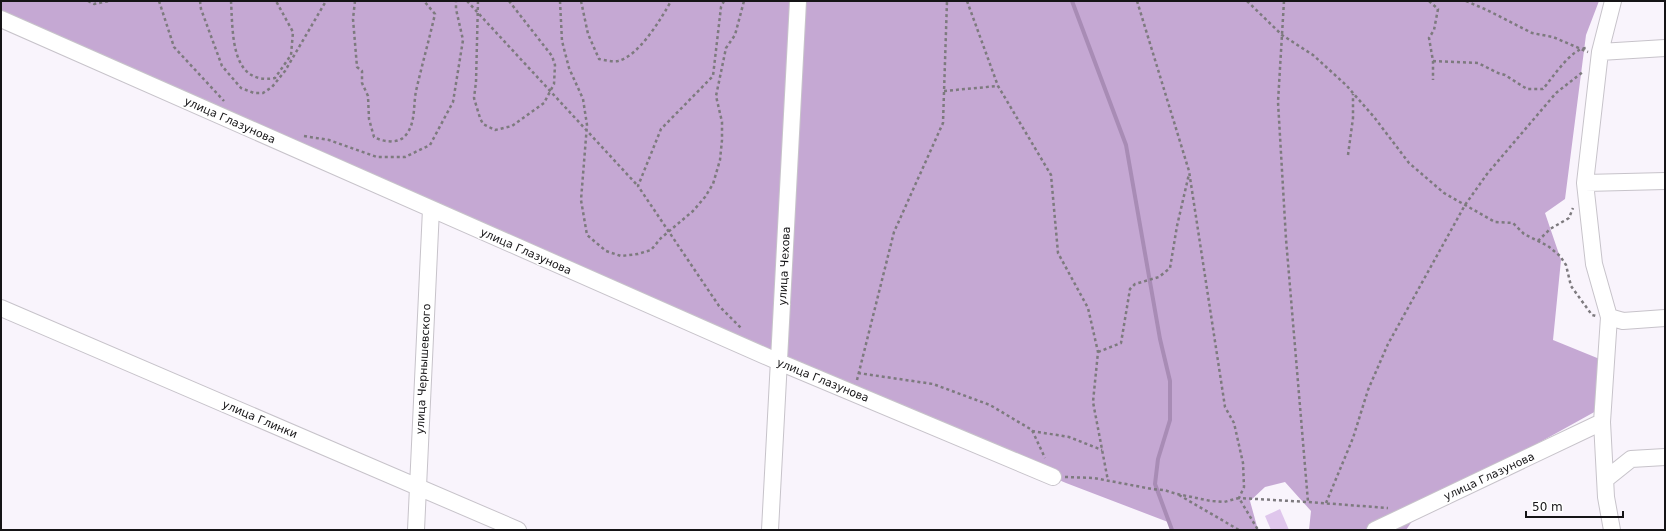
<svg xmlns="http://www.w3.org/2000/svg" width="1666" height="531" font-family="'DejaVu Sans',sans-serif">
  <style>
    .green { fill: #dfc6ec }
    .forest { fill: #c5a8d3 }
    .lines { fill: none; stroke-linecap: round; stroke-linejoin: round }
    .stream { stroke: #a88cb5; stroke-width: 4 }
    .street-casing { stroke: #c7c3ca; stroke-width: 18 }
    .path { stroke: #7d7a7e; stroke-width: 2.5; stroke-dasharray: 3 3; stroke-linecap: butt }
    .street { stroke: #fff; stroke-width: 16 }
    .labels { text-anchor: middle; stroke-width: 3.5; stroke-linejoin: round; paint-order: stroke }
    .street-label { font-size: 11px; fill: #151416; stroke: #fff }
  </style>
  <rect width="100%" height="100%" fill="#f9f4fc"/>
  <path class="green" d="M 1280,509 L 1289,530 L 1271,530 L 1265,516 Z"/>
  <path class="forest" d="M 1,1 L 1599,1 L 1586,35 L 1565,199 L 1545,213 L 1561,260 L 1553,340 L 1607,362 L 1598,410 L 1421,508 L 1406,530 L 1309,530 L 1311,511 L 1285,482 L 1265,487 L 1250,501 L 1258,530 L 1173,530 L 1168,522 L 1066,483 L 502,240 L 1,21 Z"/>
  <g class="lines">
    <path class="stream" d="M 1072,1 L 1126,145 L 1160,339 L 1170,381 L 1170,420 L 1158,459 L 1155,484 L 1172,530"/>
    <defs>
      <path id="street" d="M 1,19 L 779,362 L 1053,477
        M 1600,52 L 1665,48
        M 1585,183 L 1665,181
        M 1,308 L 518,530
        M 1609,317 L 1623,321 L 1665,318
        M 1606,479 L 1631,459 L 1665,457
        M 416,530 L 431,209
        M 770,530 L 798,1
        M 1375,530 L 1602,422
        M 1612,530 L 1606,497 L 1602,422 L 1609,317 L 1594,264 L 1585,183 L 1600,52 L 1613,1"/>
    </defs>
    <use href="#street" class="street-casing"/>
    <path class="path" d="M 88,1 L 94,4 L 109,1
      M 159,1 L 174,47 L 224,101
      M 200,1 L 201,9 L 222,66 L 241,88 L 254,93 L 263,93 L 272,87 L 285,71 L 326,1
      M 231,1 C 233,32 230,86 275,78 L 291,55 L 293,32 L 276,1
      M 355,1 L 353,19 L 357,67 L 362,71 L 362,83 L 368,96 L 369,119 L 374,137 C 383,142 398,144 405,136 C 416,124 413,106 416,91 C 422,65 429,40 435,14 L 424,1
      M 467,1 L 638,186
      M 478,1 L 476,82 L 474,98 L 480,118 L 483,124 L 495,130 L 512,126 L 544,103 L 554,84 L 555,65 L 552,56 L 509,1
      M 560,1 L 562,41 L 569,68 L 583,99 L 587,125 L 581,200 L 587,235 L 606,251 L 621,256 L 638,254 L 651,250 L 661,238 L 693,211 L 705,197 L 713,184 L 720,160 L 722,140 L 722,122 L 716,96 L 726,48 L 735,35 L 744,1
      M 581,1 L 588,34 L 599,59 C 604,60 612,62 618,61 C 639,56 661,19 671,1
      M 724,1 L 721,7 L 713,76 L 661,129 L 638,186 L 719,306 L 742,329
      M 967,1 L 998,86 L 1051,175 L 1058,253 L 1088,308 L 1098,352 L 1093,402 L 1108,481
      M 1137,1 L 1189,171 L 1225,407 L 1234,423 L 1243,463 L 1244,487 L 1239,498 L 1308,502 L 1388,508
      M 1247,1 L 1282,35 L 1313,55 L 1346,85 L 1374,117 L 1409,163 L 1444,193 L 1495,222 L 1513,223 L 1524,234 L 1548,246 L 1560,256 L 1566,265 L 1571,286 L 1592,315 L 1596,316
      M 1284,1 L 1278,102 L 1286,239 L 1308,502
      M 1429,1 L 1438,9 L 1434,30 L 1429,38 L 1433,61 L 1433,80
      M 1466,1 L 1487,10 L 1532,33 L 1553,37 L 1588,52
      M 1433,61 L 1478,63 L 1498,73 L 1505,75 L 1527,89 L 1543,89 C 1553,77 1571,49 1586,48
      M 944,91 L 998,86
      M 304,136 L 329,140 L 377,157 L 405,157 L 430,145 L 453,102 L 463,40 L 456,9 L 456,1
      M 1348,155 L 1353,118 L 1353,94
      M 1538,241 L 1550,229 L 1569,218 L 1573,208
      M 1098,352 L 1121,343 L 1130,289 L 1135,284 L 1159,277 L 1170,268 L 1177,226 L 1189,174
      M 858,373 L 933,384 L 990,405 L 1032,430 L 1045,458
      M 857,380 L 894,232 L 943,123 L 947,1
      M 1032,431 L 1069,437 L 1102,450
      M 1065,477 L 1094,478 L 1152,489 L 1164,490 L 1177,494 L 1211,501 L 1224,502 L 1239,498 L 1258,530
      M 1179,495 L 1239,530
      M 1326,503 L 1353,438 L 1368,390 L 1388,344 L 1465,205 L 1487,174 L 1556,93 L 1584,71"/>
    <use href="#street" class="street"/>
  </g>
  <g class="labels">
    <g class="street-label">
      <text transform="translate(230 120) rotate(24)" y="4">улица Глазунова</text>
      <text transform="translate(526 251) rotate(24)" y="4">улица Глазунова</text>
      <text transform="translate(784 266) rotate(-87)" y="4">улица Чехова</text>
      <text transform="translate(423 369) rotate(-87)" y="4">улица Чернышевского</text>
      <text transform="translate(823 380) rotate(22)" y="4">улица Глазунова</text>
      <text transform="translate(260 419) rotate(23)" y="4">улица Глинки</text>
      <text transform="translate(1489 476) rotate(-25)" y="4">улица Глазунова</text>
    </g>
  </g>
  <rect width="1666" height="531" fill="none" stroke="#151416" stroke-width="4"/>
  <path d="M1526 511v6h97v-6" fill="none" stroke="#151416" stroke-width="2"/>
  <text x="1532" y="511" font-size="12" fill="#151416" stroke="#ffffff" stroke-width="3" paint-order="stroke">50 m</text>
</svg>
